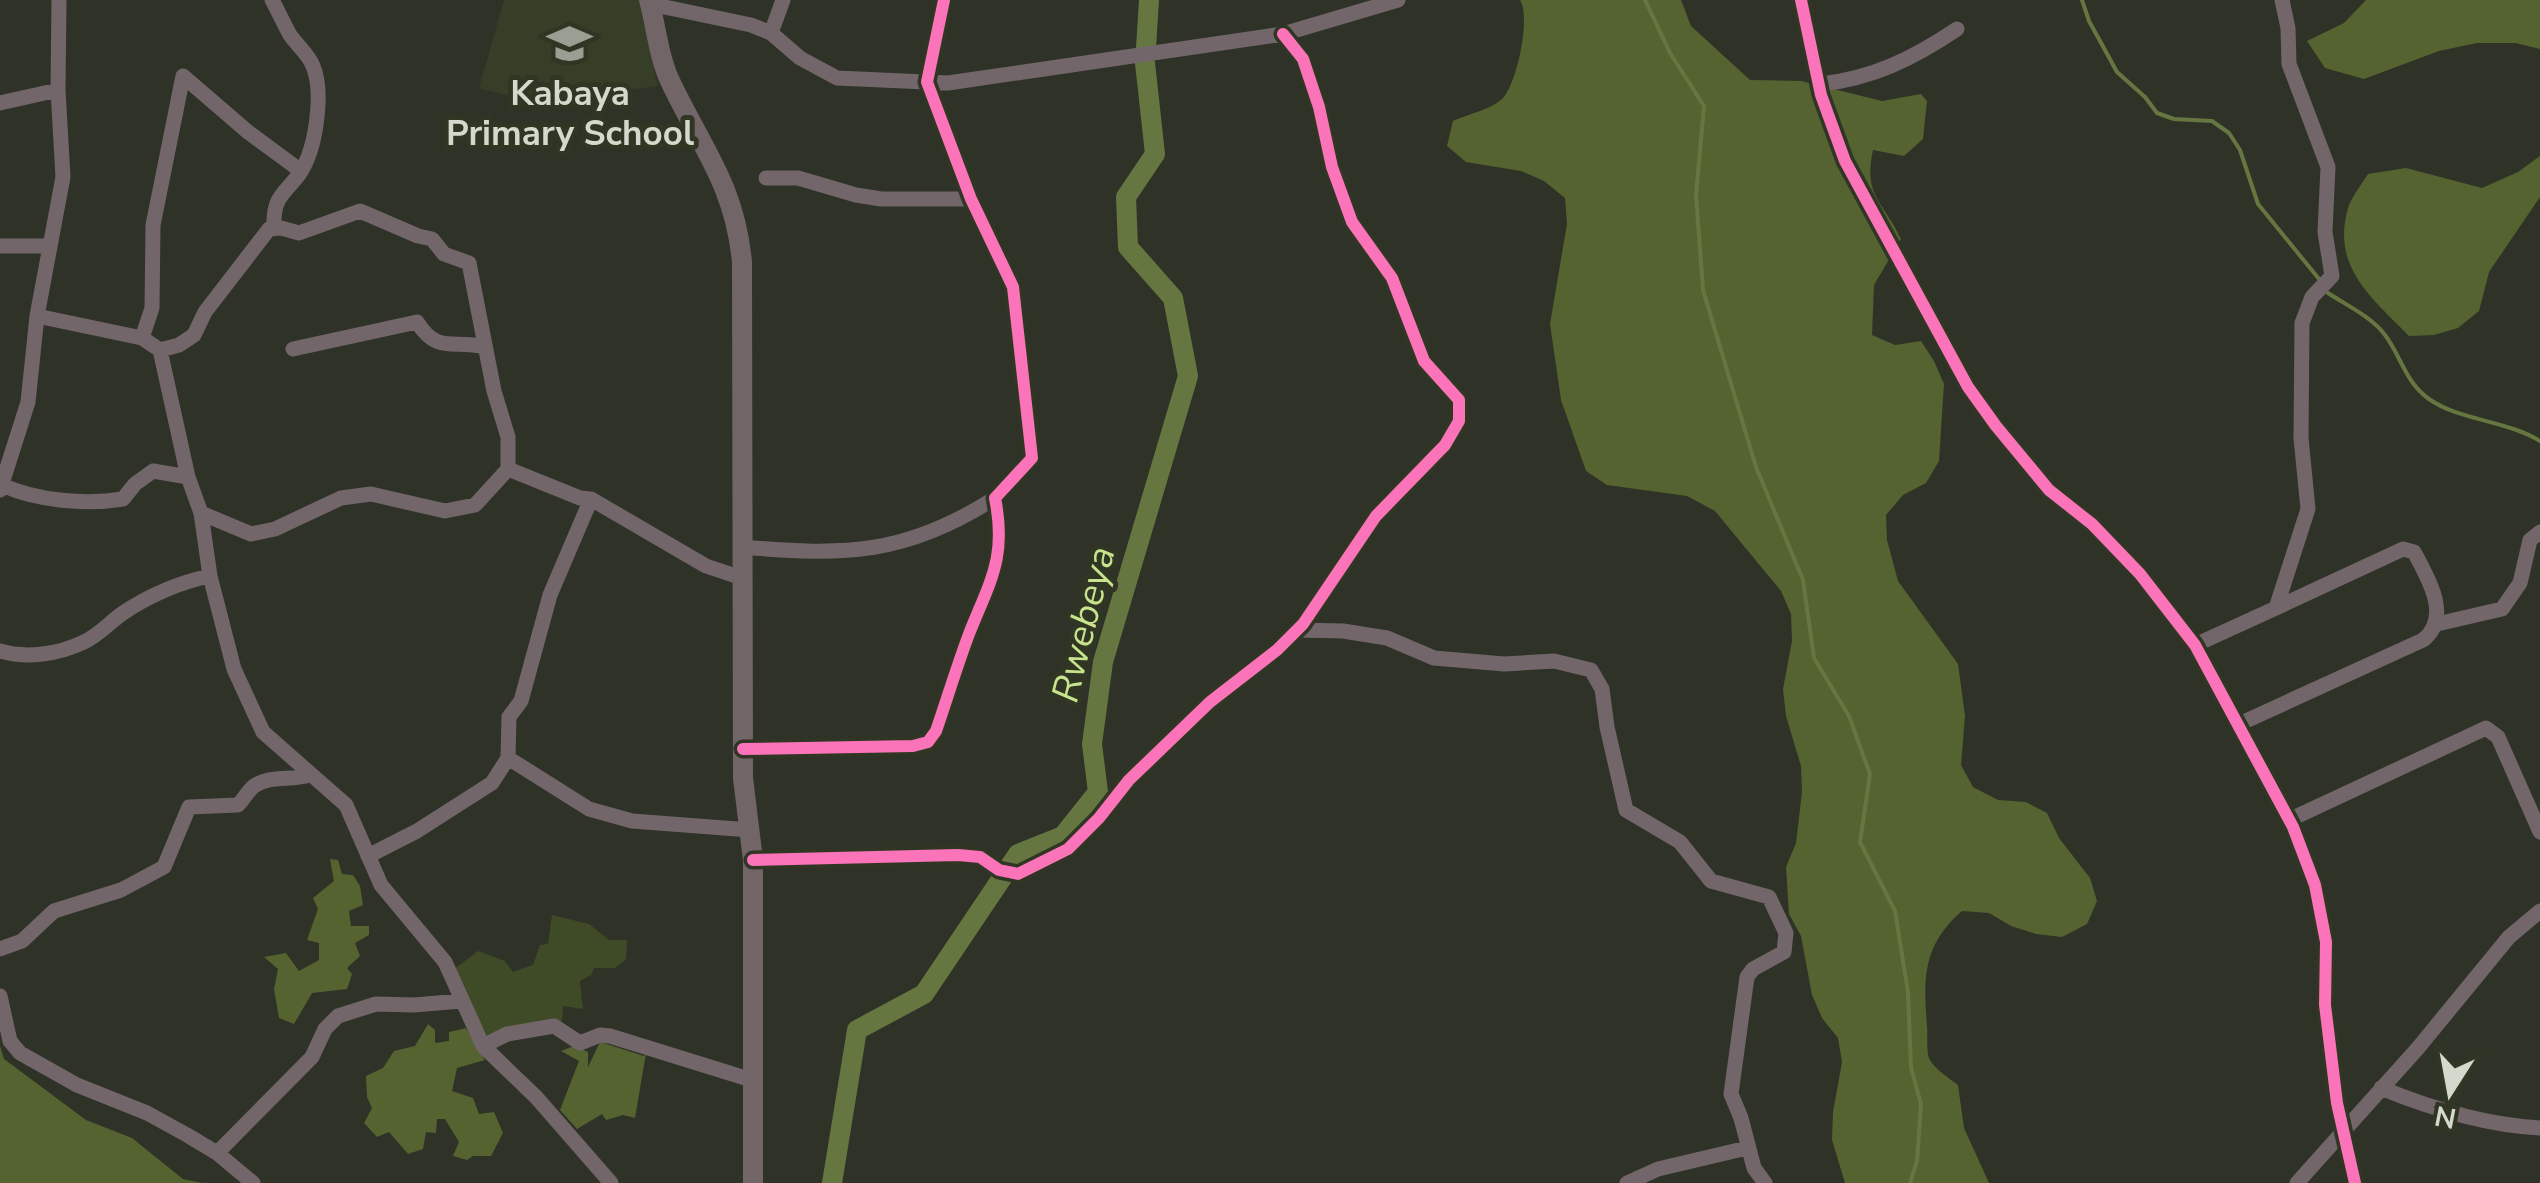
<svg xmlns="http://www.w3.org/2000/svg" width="2540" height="1183" font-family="'Nunito Sans',sans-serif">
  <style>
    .built { fill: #373e27 }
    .green { fill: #3f4a26 }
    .forest { fill: #546330 }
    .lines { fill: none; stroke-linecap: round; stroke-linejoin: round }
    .stream { stroke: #667641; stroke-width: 4 }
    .river { stroke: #667641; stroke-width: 20 }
    .minor { stroke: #72666a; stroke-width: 15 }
    .major { stroke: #726568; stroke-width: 20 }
    .cycleway-casing { stroke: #303623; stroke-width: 19 }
    .cycleway { stroke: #fb73b8; stroke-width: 12 }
    .labels { text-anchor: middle; stroke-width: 10; stroke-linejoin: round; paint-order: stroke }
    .poi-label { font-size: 35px; font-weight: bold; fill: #d4d9cd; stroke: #303623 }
    .water-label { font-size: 38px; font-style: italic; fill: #c8e38d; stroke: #303623 }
  </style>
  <rect width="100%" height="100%" fill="#2f3227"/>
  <path class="built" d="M 504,0 L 639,0 L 658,86 L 532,102 L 479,88 Z"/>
  <path class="green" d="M 552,915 L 589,924 L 609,940 L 627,940 L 626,959 L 615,968 L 594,968 L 591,975 L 580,981 L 583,1009 L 563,1006 L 562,1021 L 549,1021 L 488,1038 L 453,970 L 478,951 L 505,961 L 513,972 L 533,965 L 540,945 L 548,944 Z"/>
  <path class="forest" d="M 1520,0 L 1681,0 L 1691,26 L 1750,80 L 1801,81 L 1882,101 L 1921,94 L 1927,101 L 1923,139 L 1904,156 L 1873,150 C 1863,196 1883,201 1901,239 L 1874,285 L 1872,335 L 1895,345 L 1921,341 L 1934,361 L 1944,384 L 1939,461 L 1926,483 L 1903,495 L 1886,515 L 1887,540 L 1898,581 L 1958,664 L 1965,716 L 1961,765 L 1973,787 L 1998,800 L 2026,802 L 2047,813 L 2059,838 L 2090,878 L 2097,901 L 2087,924 L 2062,937 L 2036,934 L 2011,926 L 1989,913 L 1962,911 C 1923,945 1923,977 1927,1026 C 1928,1035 1926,1049 1929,1058 C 1934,1069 1949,1078 1958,1085 L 1964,1128 L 1989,1183 L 1845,1183 L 1832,1140 L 1833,1112 L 1842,1062 L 1838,1038 L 1822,1018 L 1812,995 L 1801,936 L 1789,914 L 1786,867 L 1796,843 L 1802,792 L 1801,766 L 1786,716 L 1783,689 L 1792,641 L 1791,614 L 1781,591 L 1715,511 L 1687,496 L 1607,485 L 1586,471 L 1561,400 L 1550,324 L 1567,224 L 1565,198 L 1544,181 L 1521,171 L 1466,162 L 1447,146 L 1453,121 C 1468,114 1493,109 1503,98 C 1517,83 1531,17 1520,0 Z
    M 2366,0 L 2540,0 L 2540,49 L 2516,43 L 2477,43 L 2439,51 L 2364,79 L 2325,68 L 2307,41 L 2344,23 Z
    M 2540,156 L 2540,197 L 2489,272 L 2479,311 L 2458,328 L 2434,335 L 2409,336 C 2372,298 2331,267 2348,208 C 2352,196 2362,184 2368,174 L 2406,168 L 2482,188 L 2518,172 Z
    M 330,859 L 338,860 L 342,874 L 353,875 L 360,886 L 363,905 L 349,911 L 351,926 L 369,926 L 369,935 L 355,943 L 360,956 L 347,968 L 352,974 L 347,989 L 312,993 L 294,1024 L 279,1018 L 274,989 L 278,969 L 264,957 L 286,953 L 299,971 L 319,960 L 319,943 L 307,940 L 318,909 L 313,898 L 334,881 Z
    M 428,1024 L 435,1030 L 435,1043 L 449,1041 L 449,1032 L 466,1028 L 485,1060 L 457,1068 L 452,1091 L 473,1098 L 479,1114 L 494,1112 L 503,1133 L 491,1156 L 473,1156 L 467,1160 L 453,1156 L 459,1142 L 445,1119 L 437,1119 L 436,1133 L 426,1132 L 423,1149 L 408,1154 L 389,1132 L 377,1137 L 364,1123 L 372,1108 L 367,1097 L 366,1076 L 383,1068 L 394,1051 L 415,1046 Z
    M 600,1042 L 644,1056 L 646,1053 L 635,1118 L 623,1115 L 606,1120 L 602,1114 L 577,1129 L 560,1110 L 579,1061 L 561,1051 L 574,1046 L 588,1052 L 588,1067 Z
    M 0,1046 L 4,1059 L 86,1120 L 132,1138 L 183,1179 L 202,1183 L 0,1183 Z"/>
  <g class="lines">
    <path class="stream" d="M 1645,0 L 1670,53 L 1704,106 L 1696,195 L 1703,290 L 1756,467 L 1803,580 L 1814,658 L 1849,716 L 1870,774 L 1860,842 L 1895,911 L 1908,992 L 1911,1068 L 1921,1104 L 1917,1161 L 1910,1183
      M 2082,0 L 2089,21 L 2117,72 L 2145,97 L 2157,113 L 2174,119 L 2212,121 L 2229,133 L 2240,150 L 2258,204 L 2319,279
      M 2328,293 C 2346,305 2372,317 2385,335 C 2401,356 2405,382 2429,399 C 2460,421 2506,420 2540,441"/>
    <path class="river" d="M 1146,48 L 1149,0
      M 832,1183 L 857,1030 L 924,994 L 1018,854 L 1063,836 L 1098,792 L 1092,744 L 1103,662 L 1188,376 L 1173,298 L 1128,247 L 1126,197 L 1155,154 L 1145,63"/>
    <path class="minor" d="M 272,0 C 278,11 284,24 290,35 C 297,45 309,55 313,66 C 324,93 316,149 300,173 C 284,195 273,196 274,227
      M 1801,0 L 1821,95 L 1845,161 L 1968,387 L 1996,426 L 2049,490 L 2092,524 L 2140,574 L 2195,645 L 2293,827 L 2315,885 L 2326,942 L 2325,1005 L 2337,1103 L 2355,1183
      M 650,4 L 751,25 L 771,33 L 800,58 L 837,78 L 948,83 L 1283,34 L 1398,0
      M 771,33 L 783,0
      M 1820,84 C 1872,79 1914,58 1957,29
      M 0,103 L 58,90
      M 766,178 L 798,178 L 856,195 L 881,199 L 971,199
      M 0,246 L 50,246
      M 37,316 L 142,338 L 160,350 L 188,477 L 201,513 L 251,534 L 275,529 L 341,498 L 371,494 L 445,511 L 475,505 L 508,469 L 580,498 L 591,499 L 706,566 L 742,578
      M 142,338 L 152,308 L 153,225 L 183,76 L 248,132 L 301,171
      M 293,349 L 417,322 C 438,355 453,339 485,347
      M 160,350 L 179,345 L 194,335 L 205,312 L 269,229 L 281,228 L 299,233 L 360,211 L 418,236 L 432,239 L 444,254 L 469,263 L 494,391 L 508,437 L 508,469
      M 2,485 C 37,501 86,505 123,499 L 135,484 L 153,471 L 188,477
      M 0,490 L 28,402 L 37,316 L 63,177 L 58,90 L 59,0
      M 201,513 L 210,576 L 234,669 L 263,732 L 346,805 L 381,885 L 445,962 L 483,1046 L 536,1097 L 611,1183
      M 742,547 C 845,556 906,555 995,498
      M 2437,624 L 2502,609 L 2520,583 L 2530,540 L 2540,532
      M 1297,630 L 1343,631 L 1387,638 L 1434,658 L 1504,664 L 1554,661 L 1591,670 L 1602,689 L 1607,727 L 1626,810 L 1680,842 L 1711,881 L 1769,897 L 1786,933 L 1784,952 L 1753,969 L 1747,977 L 1731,1094 L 1741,1118 L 1754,1168 L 1765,1183
      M 2195,645 L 2276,608 L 2308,509 L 2301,438 L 2302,323 L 2312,297 L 2332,276 L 2325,232 L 2328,167 L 2289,64 L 2288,28 L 2282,0
      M 0,651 C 27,659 59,654 84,642 C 99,635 110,622 123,613 C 148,596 180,582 210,576
      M 2237,725 L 2423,640 C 2452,617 2428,578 2414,552 L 2403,549 L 2276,608
      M 743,749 L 913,746 L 928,742 L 936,731 C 947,699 957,666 969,634 C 990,581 1007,558 995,498 L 1032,458 L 1013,287 L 971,199 L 927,82 L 944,0
      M 508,758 L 589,809 L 632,821 L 750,830
      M 2289,820 L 2486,728 L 2498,737 L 2540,832
      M 368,856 L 417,831 L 492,783 L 508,758 L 509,717 L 521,701 L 550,595 L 591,499
      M 753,860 L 958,855 L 980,857 L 999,870 L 1018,874 L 1068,849 L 1099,818 L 1129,780 L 1210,702 L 1277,650 L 1303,624 L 1376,516 L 1445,445 L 1459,421 L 1459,400 L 1424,361 L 1392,278 L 1352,222 L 1332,167 L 1319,107 L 1303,59 L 1283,34
      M 0,949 L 22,941 L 54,911 L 121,890 L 164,867 L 189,807 L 238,805 C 243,800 248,791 254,786 C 270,775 292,781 310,775
      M 0,996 L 10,1041 L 20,1053 L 77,1085 L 147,1113 L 187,1135 L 217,1153 L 253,1183
      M 483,1046 L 507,1034 L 554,1026 L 580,1043 L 600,1035 L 610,1036 L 755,1081
      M 2381,1088 C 2432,1109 2485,1125 2540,1128
      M 217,1153 L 312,1057 L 325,1029 L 338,1016 L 376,1004 L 414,1005 L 461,1001
      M 1627,1183 L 1658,1169 L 1747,1148
      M 2297,1183 L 2418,1048 L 2509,937 L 2540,911"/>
    <path class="major" d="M 649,0 C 656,26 659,59 671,83 C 702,148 735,186 742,262 L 743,778 L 753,860 L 753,1183"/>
    <defs>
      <path id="cycleway" d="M 1801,0 L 1821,95 L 1845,161 L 1968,387 L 1996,426 L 2049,490 L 2092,524 L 2140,574 L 2195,645 L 2293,827 L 2315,885 L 2326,942 L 2325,1005 L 2337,1103 L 2355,1183
        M 743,749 L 913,746 L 928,742 L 936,731 C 947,699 957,666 969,634 C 990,581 1007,558 995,498 L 1032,458 L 1013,287 L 971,199 L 927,82 L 944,0
        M 753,860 L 958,855 L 980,857 L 999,870 L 1018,874 L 1068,849 L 1099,818 L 1129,780 L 1210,702 L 1277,650 L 1303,624 L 1376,516 L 1445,445 L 1459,421 L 1459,400 L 1424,361 L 1392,278 L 1352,222 L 1332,167 L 1319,107 L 1303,59 L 1283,34"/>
    </defs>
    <use href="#cycleway" class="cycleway-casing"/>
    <use href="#cycleway" class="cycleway"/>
  </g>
  <defs>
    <symbol id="school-bare" viewBox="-9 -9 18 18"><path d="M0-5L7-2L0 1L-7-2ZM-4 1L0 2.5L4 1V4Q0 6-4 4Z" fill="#9a9f93" stroke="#303623" stroke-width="2.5" paint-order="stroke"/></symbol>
  </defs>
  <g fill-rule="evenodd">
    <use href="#school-bare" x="538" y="12" width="63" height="63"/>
  </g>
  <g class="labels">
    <g class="poi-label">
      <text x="570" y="105">Kabaya<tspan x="570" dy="40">Primary School</tspan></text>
    </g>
    <g class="water-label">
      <text transform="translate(1083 624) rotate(-76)" y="13">Rwebeya</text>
    </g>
  </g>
  <g transform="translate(2450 1093) rotate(191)" stroke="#303623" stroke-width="8" paint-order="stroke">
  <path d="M0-8L18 38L0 25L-18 38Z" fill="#d4d9cd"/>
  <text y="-15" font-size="28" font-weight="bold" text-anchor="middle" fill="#d4d9cd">N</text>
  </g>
</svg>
